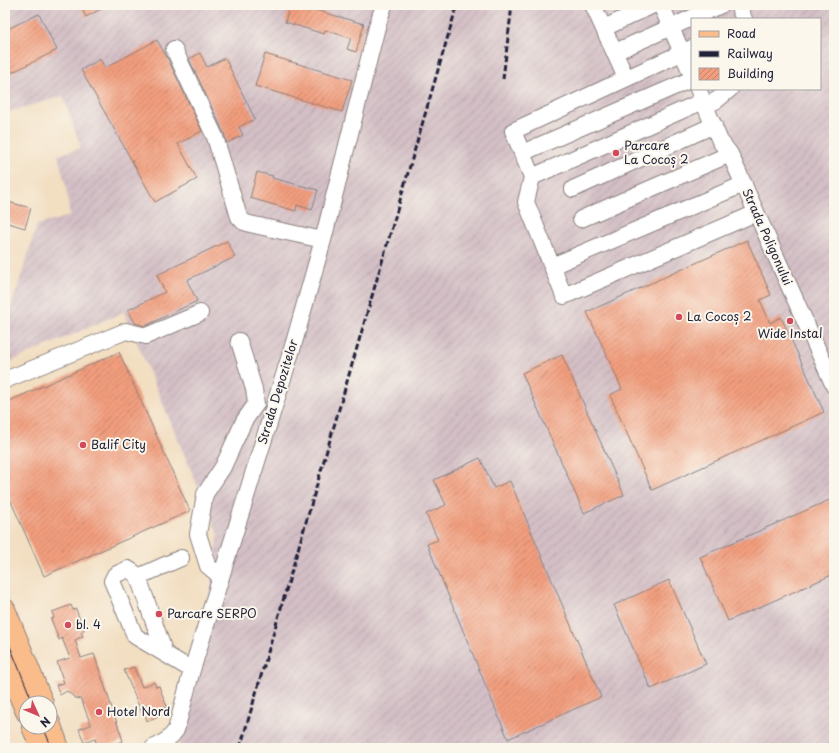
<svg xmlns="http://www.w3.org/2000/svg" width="839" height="753" font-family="'Playpen Sans',sans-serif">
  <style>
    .industrial { fill: url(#industrial-furrows); fill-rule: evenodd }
    .building { fill: url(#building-hatch) }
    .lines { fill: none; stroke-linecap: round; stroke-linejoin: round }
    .minor-casing { stroke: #8a807e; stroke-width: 18 }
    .major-casing { stroke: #8a807e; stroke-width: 22 }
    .minor { stroke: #fff; stroke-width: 16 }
    .major { stroke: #fabc8b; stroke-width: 20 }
    .tram { stroke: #22223b; stroke-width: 1 }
    .rail { stroke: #22223b; stroke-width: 3; stroke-dasharray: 6 3; stroke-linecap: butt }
    .poi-dot { fill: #d1495b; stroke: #fbf7ec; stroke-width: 1.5 }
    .labels { text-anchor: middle; stroke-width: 4; stroke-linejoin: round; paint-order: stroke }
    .poi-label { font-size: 12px; fill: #22223b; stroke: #fbf7ec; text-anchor: start }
    .street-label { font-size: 12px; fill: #22223b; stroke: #fbf7ec }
  </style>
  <defs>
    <pattern id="industrial-furrows" width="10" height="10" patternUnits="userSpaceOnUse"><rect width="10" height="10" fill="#d2bec4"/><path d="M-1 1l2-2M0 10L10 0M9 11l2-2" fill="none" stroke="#b4a3a9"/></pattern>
    <pattern id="building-hatch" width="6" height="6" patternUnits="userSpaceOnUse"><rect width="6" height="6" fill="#f29e7e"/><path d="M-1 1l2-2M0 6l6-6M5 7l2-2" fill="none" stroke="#c48068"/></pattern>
  </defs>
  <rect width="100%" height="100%" fill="#fbf7ec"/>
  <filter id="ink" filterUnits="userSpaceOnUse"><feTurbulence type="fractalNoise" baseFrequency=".025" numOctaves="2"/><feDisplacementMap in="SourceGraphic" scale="8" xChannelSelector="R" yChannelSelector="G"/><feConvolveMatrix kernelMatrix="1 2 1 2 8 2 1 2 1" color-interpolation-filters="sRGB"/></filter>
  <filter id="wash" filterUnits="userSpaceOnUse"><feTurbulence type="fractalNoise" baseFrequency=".012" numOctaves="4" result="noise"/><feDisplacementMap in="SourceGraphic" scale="16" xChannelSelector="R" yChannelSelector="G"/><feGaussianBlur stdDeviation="0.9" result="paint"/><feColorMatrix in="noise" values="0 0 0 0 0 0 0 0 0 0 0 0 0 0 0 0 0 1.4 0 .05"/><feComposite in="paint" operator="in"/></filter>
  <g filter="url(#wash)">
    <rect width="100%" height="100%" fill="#f2dec1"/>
    <path class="industrial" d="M 5,5 L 834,5 L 834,748 L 178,748 L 198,677 L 218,534 L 124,312 L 5,364 L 5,327 L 37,225 L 70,216 L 66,186 L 58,155 L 81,148 L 63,96 L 5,113 ZM 692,19 L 820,19 L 820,89 L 692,89 Z"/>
    <g id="blocks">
      <path class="building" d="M 80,5 L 108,5 L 86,17 Z
        M 290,5 L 298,5 L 364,24 L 356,52 L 347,49 L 351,38 L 325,30 L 324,34 L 285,22 Z
        M 39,14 L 57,50 L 5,76 L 5,30 Z
        M 157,40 L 168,59 L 202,131 L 178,144 L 197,179 L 155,202 L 81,70 L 100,59 L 105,68 Z
        M 200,53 L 207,67 L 225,58 L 255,119 L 239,127 L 243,135 L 227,143 L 224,133 L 189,59 Z
        M 265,54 L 352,80 L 342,112 L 255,86 Z
        M 257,172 L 273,176 L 272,178 L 318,190 L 312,210 L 297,205 L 296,211 L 250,198 Z
        M 8,202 L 31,208 L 25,228 L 5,222 L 5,214 Z
        M 747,240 L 771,295 L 760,300 L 770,323 L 781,317 L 824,412 L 652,490 L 610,395 L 622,389 L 587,312 Z
        M 227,241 L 235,257 L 187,280 L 197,301 L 145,326 L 135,323 L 128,310 L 165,292 L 157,275 Z
        M 119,352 L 190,511 L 44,576 L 5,488 L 5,403 Z
        M 562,355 L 624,495 L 584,513 L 522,373 Z
        M 480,458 L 494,488 L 510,481 L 601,697 L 508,739 L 427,544 L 438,540 L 426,514 L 446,505 L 434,480 Z
        M 834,498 L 834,574 L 728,621 L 700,557 Z
        M 669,580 L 706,664 L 651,689 L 614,605 Z
        M 71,605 L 73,610 L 76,609 L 84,630 L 81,632 L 83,636 L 75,640 L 81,658 L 94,654 L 123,741 L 102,748 L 98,748 L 95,739 L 84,743 L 79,729 L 91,725 L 81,699 L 75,698 L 67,691 L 60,695 L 56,685 L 64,683 L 57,662 L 70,658 L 62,638 L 59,640 L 51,619 L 54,618 L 52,612 Z
        M 134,667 L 142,687 L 154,682 L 156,687 L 159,686 L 167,707 L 164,708 L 166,713 L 147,721 L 145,715 L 143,716 L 124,670 Z"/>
    </g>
  </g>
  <g filter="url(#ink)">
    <use href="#blocks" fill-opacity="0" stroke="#8a807e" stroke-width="1"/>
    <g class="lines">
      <defs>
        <path id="minor" d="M 593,5 L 626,78
          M 661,5 L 692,75
          M 738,5 L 744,19
          M 604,28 L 653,5
          M 692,48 L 513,131 L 532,177 L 526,202 L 564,296 L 756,213
          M 174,49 L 215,137 L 239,217 L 244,222 L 250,224 L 323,240
          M 615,52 L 721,5
          M 698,89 L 720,141 L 730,154 L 834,386
          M 705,106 L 717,100 L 730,89
          M 522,153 L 692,79
          M 532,177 L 703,101
          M 573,189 L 714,125
          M 581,219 L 730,154
          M 552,266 L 744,184
          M 5,380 L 126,331 L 146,336 L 200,313
          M 138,577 L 133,572 L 128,569 L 115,575 L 112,581 L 135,636 L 192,670
          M 221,577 L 208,566 L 198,534 L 205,494 L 223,467 L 244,421 L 256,404 L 254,389 L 239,341
          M 165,654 L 138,577 L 181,558
          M 153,748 C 163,744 170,739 176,730 L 192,670 L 293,346 L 323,240 L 378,23 L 384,5"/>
        <path id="major" d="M 5,609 L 43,703
          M 5,662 L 26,712
          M 50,723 L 59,748
          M 32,727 L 41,748"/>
      </defs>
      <use href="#minor" class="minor-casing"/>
      <use href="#major" class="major-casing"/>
      <use href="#minor" class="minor"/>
      <use href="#major" class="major"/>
      <path class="tram" d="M 5,634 L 33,703
        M 43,727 L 52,748"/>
      <path class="rail" d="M 503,79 L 512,5
        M 240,748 L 457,5"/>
    </g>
  </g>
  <g class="poi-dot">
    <circle cx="616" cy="153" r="4"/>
    <circle cx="679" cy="317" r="4"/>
    <circle cx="790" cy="321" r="4"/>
    <circle cx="83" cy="445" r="4"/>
    <circle cx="159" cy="614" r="4"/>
    <circle cx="68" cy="625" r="4"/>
    <circle cx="99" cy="712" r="4"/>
  </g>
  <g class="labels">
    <g class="poi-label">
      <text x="624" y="150">Parcare<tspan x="624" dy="14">La Cocoș 2</tspan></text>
      <text x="687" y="321">La Cocoș 2</text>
      <text x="790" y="338" text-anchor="middle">Wide Instal</text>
      <text x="91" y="449">Balif City</text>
      <text x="167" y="618">Parcare SERPO</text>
      <text x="76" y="629">bl. 4</text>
      <text x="107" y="716">Hotel Nord</text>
    </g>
    <g class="street-label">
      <text transform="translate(767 237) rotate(66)" y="4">Strada Poligonului</text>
      <text transform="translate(278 392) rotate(-73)" y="4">Strada Depozitelor</text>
    </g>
  </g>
  <rect width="839" height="753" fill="none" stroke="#fbf7ec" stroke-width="20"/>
  <rect x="691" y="18" width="130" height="72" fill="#fbf7ec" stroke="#a4a2a5"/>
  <rect x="699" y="31" width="20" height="6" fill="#fabc8b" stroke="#a4a2a5"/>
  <text x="727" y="38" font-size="12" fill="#22223b">Road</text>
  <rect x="699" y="51" width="20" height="6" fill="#22223b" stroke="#a4a2a5"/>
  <text x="727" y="58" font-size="12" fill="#22223b">Railway</text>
  <rect x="699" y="68" width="20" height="12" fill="url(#building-hatch)" stroke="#a4a2a5"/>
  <text x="727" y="78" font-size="12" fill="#22223b">Building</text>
  <g transform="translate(38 715) rotate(134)"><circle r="19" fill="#fbf7ec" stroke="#a4a2a5"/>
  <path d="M0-3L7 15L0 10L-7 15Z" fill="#d1495b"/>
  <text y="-6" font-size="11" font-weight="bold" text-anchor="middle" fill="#22223b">N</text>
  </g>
</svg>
